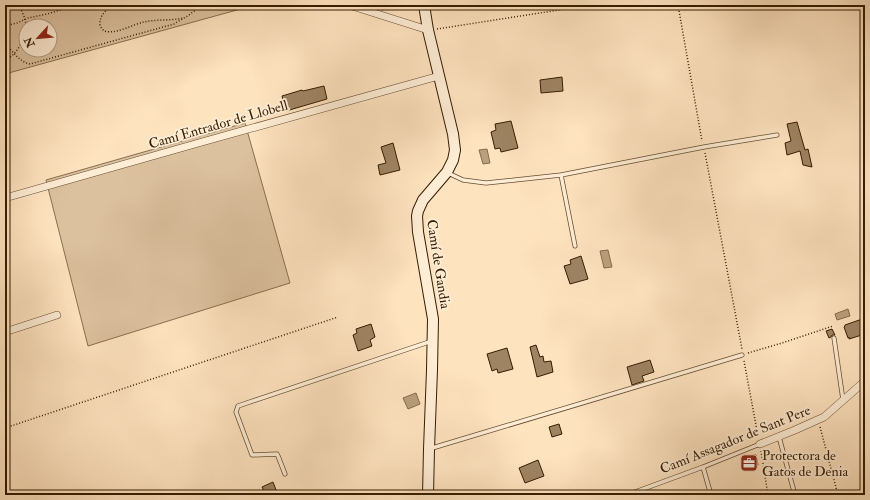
<svg xmlns="http://www.w3.org/2000/svg" width="870" height="500" font-family="'IM FELL Double Pica',serif">
  <style>
    .green { fill: #dcc19f; stroke: #886f50; fill-rule: evenodd }
    .water { fill: #baa07e; stroke: #856c4c }
    .building { fill: #9e8463; stroke: #351d00 }
    .lines { fill: none; stroke-linecap: round; stroke-linejoin: round }
    .service-casing { stroke: #674e30; stroke-width: 5 }
    .minor-casing { stroke: #674e30; stroke-width: 8 }
    .secondary-casing { stroke: #351d00; stroke-width: 12 }
    .path { stroke: #351d00; stroke-width: 1.5; stroke-dasharray: 1 2; stroke-linecap: butt }
    .service { stroke: #feedd5; stroke-width: 3.5 }
    .minor { stroke: #feedd5; stroke-width: 7 }
    .secondary { stroke: #feedd5; stroke-width: 10 }
    .labels { text-anchor: middle; stroke-width: 3.5; stroke-linejoin: round; paint-order: stroke }
    .street-label { font-size: 14px; fill: #351d00; stroke: #feedd5 }
    .poi-label { font-size: 14px; fill: #351d00; stroke: #feedd5; text-anchor: start }
  </style>
  <rect width="100%" height="100%" fill="#fee3bf"/>
  <filter id="stains"><feTurbulence type="fractalNoise" baseFrequency=".005" numOctaves="4"/><feColorMatrix values="0 0 0 0 .2 0 0 0 0 .09 0 0 0 0 .02 0 0 0 .5 -.17"/></filter>
  <radialGradient id="worn" r=".72"><stop offset=".6" stop-color="#630" stop-opacity="0"/><stop offset="1" stop-color="#630" stop-opacity=".3"/></radialGradient>
  <path class="green" d="M 5,5 L 255,5 L 5,74 ZM 26,26 L 50,26 L 50,50 L 26,50 Z
    M 245,123 L 290,283 L 88,346 L 46,180 Z"/>
  <path class="water" d="M 487,149 L 490,163 L 483,164 L 479,150 Z
    M 608,250 L 612,267 L 604,268 L 600,251 Z
    M 848,309 L 850,316 L 837,320 L 835,314 Z
    M 416,393 L 420,404 L 408,409 L 403,398 Z"/>
  <path class="building" d="M 366,5 L 385,5 L 383,10 Z
    M 562,77 L 563,91 L 541,93 L 540,80 Z
    M 324,86 L 327,99 L 286,111 L 282,96 L 302,90 L 303,91 Z
    M 511,121 L 518,148 L 501,152 L 500,148 L 495,149 L 491,132 L 496,130 L 495,124 Z
    M 797,122 L 805,150 L 808,149 L 812,167 L 803,165 L 800,151 L 787,155 L 785,143 L 791,141 L 787,124 Z
    M 393,143 L 400,170 L 380,175 L 378,165 L 386,163 L 381,147 Z
    M 581,256 L 588,279 L 570,284 L 564,266 L 571,264 L 570,260 Z
    M 865,318 L 865,334 L 849,339 L 849,337 L 848,338 L 844,327 L 845,326 L 845,325 Z
    M 371,324 L 375,337 L 370,340 L 372,346 L 358,351 L 353,335 L 357,333 L 356,329 Z
    M 832,329 L 835,335 L 832,335 L 831,337 L 829,338 L 826,331 Z
    M 536,345 L 540,357 L 543,356 L 544,362 L 551,361 L 553,372 L 537,377 L 530,347 Z
    M 507,348 L 513,369 L 498,373 L 497,369 L 492,371 L 487,354 Z
    M 650,360 L 654,372 L 642,376 L 644,381 L 632,385 L 627,367 Z
    M 559,424 L 562,434 L 552,437 L 549,427 Z
    M 756,455 L 758,465 L 746,467 L 744,457 Z
    M 538,460 L 544,476 L 525,483 L 519,468 Z
    M 273,482 L 278,495 L 266,495 L 262,487 Z"/>
  <g class="lines">
    <defs>
      <path id="service" d="M 448,173 L 463,180 L 486,183 L 561,175 L 704,147 L 777,135
        M 561,175 L 575,246
        M 834,338 L 843,400
        M 779,437 L 795,495
        M 429,449 L 742,355
        M 703,467 L 711,495
        M 285,474 L 278,456 L 277,454 L 252,455 L 236,412 L 238,406 L 432,341
        M 627,495 L 703,467 L 760,444"/>
      <path id="minor" d="M 349,5 L 428,30
        M 5,198 L 202,142 L 439,76
        M 5,332 L 57,315
        M 760,444 L 795,430 L 824,417 L 865,381"/>
      <path id="secondary" d="M 424,5 L 428,30 L 453,134 L 455,150 L 453,160 L 447,172 L 423,200 L 418,211 L 417,216 L 418,232 L 433,319 L 432,370 L 429,449 L 428,495"/>
    </defs>
    <use href="#service" class="service-casing"/>
    <use href="#minor" class="minor-casing"/>
    <use href="#secondary" class="secondary-casing"/>
    <path class="path" d="M 116,5 C 106,9 99,15 100,26 L 104,31 C 116,35 133,24 144,22 C 157,19 170,21 183,18
      M 678,5 L 702,141
      M 5,26 L 17,23 L 28,18 L 47,14 L 77,5
      M 437,29 L 591,5
      M 5,42 C 11,50 19,62 30,64 L 174,24 L 189,15 L 202,5
      M 5,60 C 18,55 29,33 25,20 C 24,15 21,10 19,5
      M 705,153 L 742,349
      M 748,353 L 782,343 L 833,326
      M 744,361 L 758,436
      M 820,427 L 838,495
      M 5,428 L 338,317
      M 761,451 L 768,495"/>
    <use href="#service" class="service"/>
    <use href="#minor" class="minor"/>
    <use href="#secondary" class="secondary"/>
  </g>
  <defs>
    <symbol id="office-square" viewBox="-11 -11 22 22"><rect x="-9" y="-9" width="18" height="18" rx="4" fill="#8f2418" stroke="#feedd5"/><path d="M-6-3h4V-5.5h4V-3h4V5H-6ZM-1-4.5V-3h2v-1.5ZM-6 0V1H6V0Z" fill="#fff"/></symbol>
  </defs>
  <g fill-rule="evenodd">
    <use href="#office-square" x="739" y="453" width="20" height="20"/>
  </g>
  <g class="labels">
    <g class="street-label">
      <text transform="translate(218 124) rotate(-16)" y="5">Camí Entrador de Llobell</text>
      <text transform="translate(439 264) rotate(81)" y="5">Camí de Gandia</text>
      <text transform="translate(735 439) rotate(-22)" y="5">Camí Assagador de Sant Pere</text>
    </g>
    <g class="poi-label">
      <text x="762" y="460">Protectora de<tspan x="762" dy="16">Gatos de Denia</tspan></text>
    </g>
  </g>
  <rect width="870" height="500" fill="none" stroke="#fee3bf" stroke-width="20"/>
  <rect x="6" y="6" width="858" height="488" fill="none" stroke="#351d00" stroke-width="2"/>
  <rect x="10" y="10" width="850" height="480" fill="none" stroke="#351d00"/>
  <g transform="translate(38 38) rotate(243)"><circle r="19" fill="#feedd5" stroke="#ae9a80"/>
  <path d="M0-3L7 15L0 10L-7 15Z" fill="#8f2418"/>
  <text y="-6" font-size="11" font-weight="bold" text-anchor="middle" fill="#351d00">N</text>
  </g>
  <rect width="100%" height="100%" filter="url(#stains)"/>
  <rect width="100%" height="100%" fill="url(#worn)"/>
</svg>
